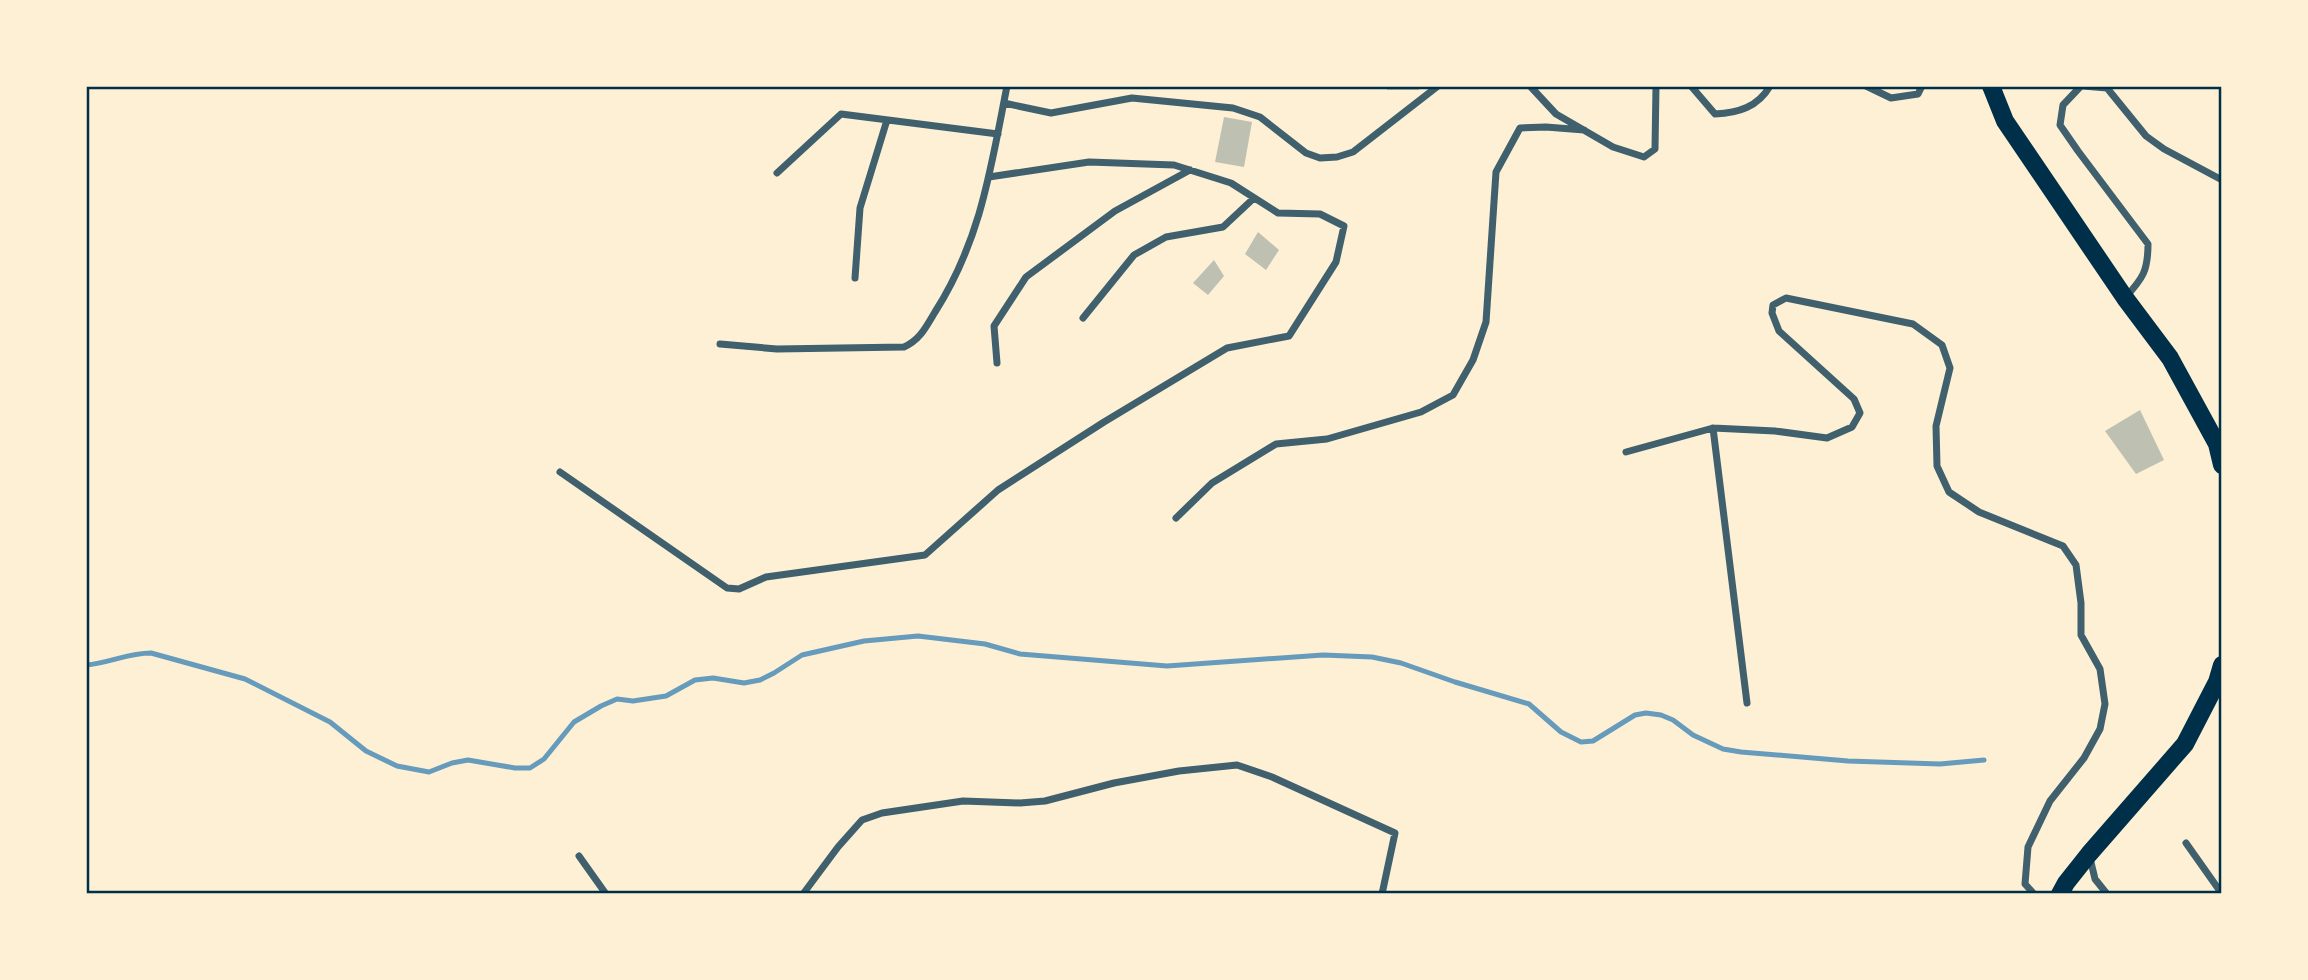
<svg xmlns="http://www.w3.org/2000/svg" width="2308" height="980" font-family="'Source Serif 4',serif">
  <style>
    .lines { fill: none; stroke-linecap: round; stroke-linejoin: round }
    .stream { stroke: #669bbc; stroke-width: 5 }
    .building { fill: #bec0b2 }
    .minor { stroke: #3f606c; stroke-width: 7 }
    .primary { stroke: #003049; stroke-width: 18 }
    .neatline { fill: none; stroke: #003049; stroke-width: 2.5 }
  </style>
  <rect width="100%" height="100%" fill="#fdf0d5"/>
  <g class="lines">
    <path class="stream" d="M 86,665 C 109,663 128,653 151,653 L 245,679 L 330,722 L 366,751 L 397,766 L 429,772 L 452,763 L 468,760 L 515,768 L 530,768 L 544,759 L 574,722 L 601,706 L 617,699 L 633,701 L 666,696 L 695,680 L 713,678 L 744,683 L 760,680 L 774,673 L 802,655 L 864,641 L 918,636 L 985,644 L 1020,654 L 1167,666 L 1323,655 L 1372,657 L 1401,663 L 1455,682 L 1529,704 L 1561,732 L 1581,742 L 1593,741 L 1635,715 L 1646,713 L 1661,715 L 1673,720 L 1693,735 L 1723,749 L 1741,752 L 1848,761 L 1940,764 L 1984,760"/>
  </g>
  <path class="building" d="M 1387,86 L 1419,86 L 1419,90 L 1387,90 Z
    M 1224,117 L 1252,122 L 1244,167 L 1215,162 Z
    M 1258,232 L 1279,250 L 1266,270 L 1245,254 Z
    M 1214,260 L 1224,276 L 1208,295 L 1193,283 Z
    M 2140,410 L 2164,460 L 2136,474 L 2105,431 Z"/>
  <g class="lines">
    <path class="minor" d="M 1530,86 L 1556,114 L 1613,147 L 1644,157 L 1655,149 L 1656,86
      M 1691,86 L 1715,114 C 1738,113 1758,107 1770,86
      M 1866,86 L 1891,98 L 1918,94 L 1922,86
      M 2081,86 L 2063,105 L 2060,125 L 2078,151 L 2148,244 C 2148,271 2143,278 2125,298
      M 2083,86 L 2107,88 L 2146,136 L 2164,149 L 2222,180
      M 1004,103 L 1051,113 L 1132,98 L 1233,108 L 1260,117 L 1306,153 L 1320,158 L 1337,157 L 1353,152 L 1438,86
      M 777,173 L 841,114 L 998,134
      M 855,278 L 860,208 L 887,120
      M 1083,318 L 1134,255 L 1166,237 L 1223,227 L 1254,198
      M 720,344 L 777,349 L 904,347 C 920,340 926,327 935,312 C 981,240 991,167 1007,86
      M 997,363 L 994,326 L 1026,277 L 1115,211 L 1190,170
      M 1713,428 L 1747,703
      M 1626,452 L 1713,428 L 1775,431 L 1827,438 L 1852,427 L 1860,413 L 1854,399 L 1779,331 L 1772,313 L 1773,305 L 1786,298 L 1913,324 L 1942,345 L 1950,368 L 1936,426 L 1937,466 L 1949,492 L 1979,512 L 2063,546 L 2076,565 L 2081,603 L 2081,635 L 2100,669 L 2105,704 L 2100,729 L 2084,758 L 2050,801 L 2028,847 L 2025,884 L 2034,894
      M 560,472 L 727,588 L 739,589 L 766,577 L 925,555 L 998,490 L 1104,422 L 1227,348 L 1289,336 L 1336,262 L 1344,226 L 1320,214 L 1278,213 L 1231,183 L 1174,165 L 1089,162 L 989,177
      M 1176,518 L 1212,483 L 1276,444 L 1327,439 L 1421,412 L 1453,395 L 1473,360 L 1486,322 L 1496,172 L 1520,128 L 1546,127 L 1584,130
      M 2186,843 L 2222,894
      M 579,856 L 606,894
      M 2090,858 L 2095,879 L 2107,894
      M 803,894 L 838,847 L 862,820 L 882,813 L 963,801 L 1020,803 L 1045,801 L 1114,783 L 1179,771 L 1237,765 L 1272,777 L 1395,833 L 1382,894"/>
    <path class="primary" d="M 1991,86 L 2005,121 L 2125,298 L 2170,358 L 2217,444 L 2222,465
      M 2060,894 L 2066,883 L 2089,854 L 2185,744 L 2217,682 L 2222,665"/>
  </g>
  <rect width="2308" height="980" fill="none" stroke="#fdf0d5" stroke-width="175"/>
  <rect x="88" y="88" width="2132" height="804" class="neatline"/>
</svg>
